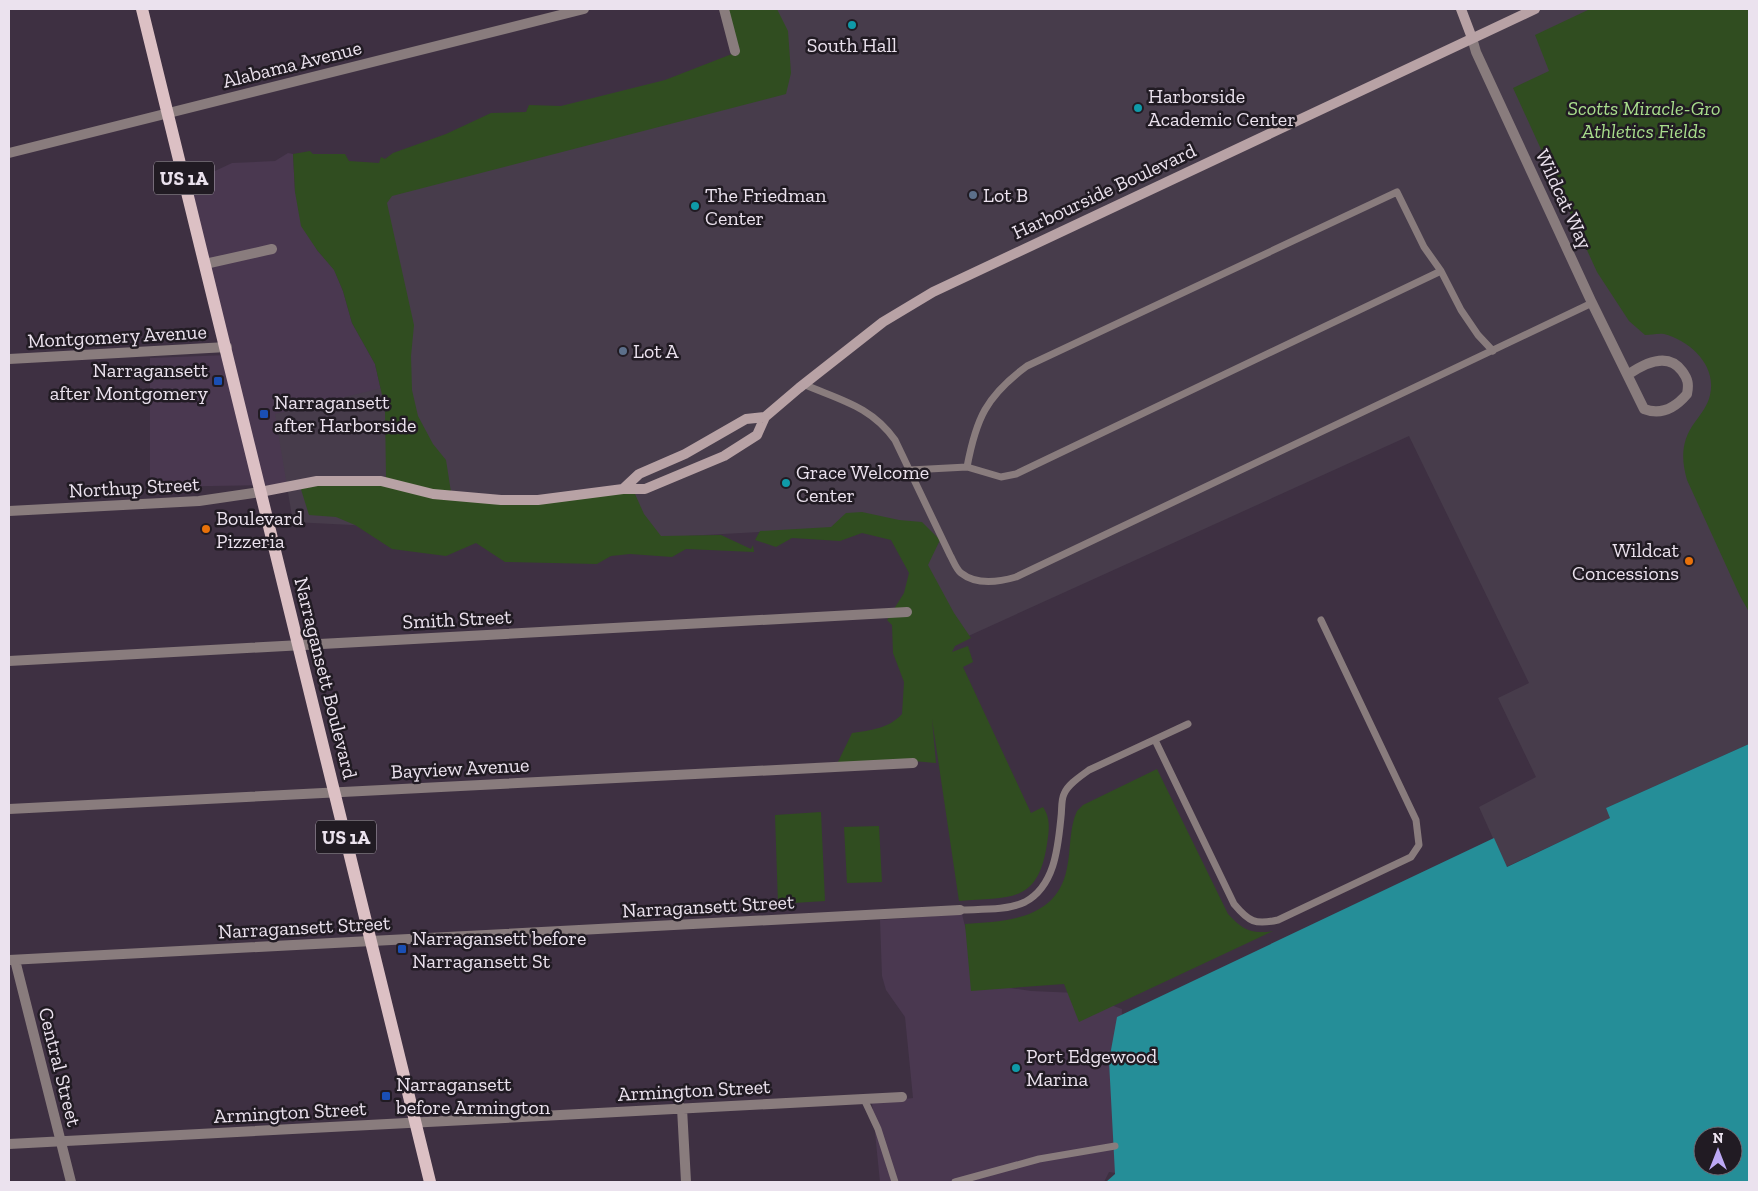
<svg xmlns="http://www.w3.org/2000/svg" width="1758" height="1191" font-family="'Zilla Slab',serif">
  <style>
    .built { fill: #4a3850 }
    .education { fill: #473c4b }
    .green { fill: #304d20 }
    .water { fill: #258e98; fill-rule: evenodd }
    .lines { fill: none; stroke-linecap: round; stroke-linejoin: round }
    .lane { stroke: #897c7d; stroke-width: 7 }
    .street { stroke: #897c7d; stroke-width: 10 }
    .secondary { stroke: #b8a2a5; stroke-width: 10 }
    .primary { stroke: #dcc0c4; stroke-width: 12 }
    .culture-dot { fill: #0f9aa8; stroke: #211b23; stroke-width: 2 }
    .service-dot { fill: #5c6f8a; stroke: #211b23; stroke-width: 2 }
    .transit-dot { fill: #1a4fb4; stroke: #211b23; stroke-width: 2 }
    .food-dot { fill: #e8710a; stroke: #211b23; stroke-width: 2 }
    .labels { text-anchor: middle; stroke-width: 5; stroke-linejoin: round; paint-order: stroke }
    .shield { fill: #211b23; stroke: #aea6b1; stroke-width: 1 }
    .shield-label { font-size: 19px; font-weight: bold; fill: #ebe2ee }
    .poi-label { font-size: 20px; fill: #ebe2ee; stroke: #211b23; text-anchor: start }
    .street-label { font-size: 20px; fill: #ebe2ee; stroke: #211b23 }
    .park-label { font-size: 20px; font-style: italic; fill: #a8dd8c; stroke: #211b23 }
  </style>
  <rect width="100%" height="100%" fill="#3e3042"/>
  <path class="built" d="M 288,153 L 293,154 L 295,192 L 317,250 L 334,269 L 343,291 L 352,323 L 375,364 L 385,408 L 386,478 L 270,485 L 150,487 L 150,358 L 228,355 L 185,177 L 215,171 L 232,163 L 275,161 Z
    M 962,914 L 973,959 L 989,985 L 1031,991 L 1077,993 L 1122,1009 L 1116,1173 L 1109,1172 L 1104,1182 L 880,1182 L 872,1103 L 913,1098 L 905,1017 L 886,990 L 882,976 L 880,920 Z"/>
  <path class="education" d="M 737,9 L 1749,9 L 1749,744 L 1606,808 L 1611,818 L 1506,867 L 1479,807 L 1536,777 L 1498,698 L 1529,683 L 1409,436 L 922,657 L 914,544 L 867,526 L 631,539 L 293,522 L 275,414 L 390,386 L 334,180 L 748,59 Z"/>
  <path class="green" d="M 725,9 L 777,9 L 788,31 L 791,73 L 786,94 L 392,196 L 387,203 L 414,325 L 411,356 L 412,390 L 418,416 L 433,444 L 446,460 L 451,492 L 456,494 L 554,498 L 631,485 L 644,514 L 661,536 L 721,535 L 751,549 L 753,545 L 754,552 L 686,549 L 672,557 L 630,554 L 611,556 L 597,564 L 505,562 L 476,543 L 446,556 L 392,549 L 355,525 L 336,517 L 309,515 L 299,483 L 386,478 L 385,408 L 375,364 L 352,323 L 343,291 L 334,270 L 317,250 L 301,226 L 295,192 L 293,154 L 310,151 L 313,154 L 345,154 L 349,161 L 379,163 L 381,157 L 385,159 L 393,153 L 446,134 L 491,113 L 526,112 L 529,105 L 561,106 L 665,80 L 737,52 Z
    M 1590,9 L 1749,9 L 1749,612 L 1740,596 L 1687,480 C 1681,459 1681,441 1695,422 C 1701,414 1708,405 1710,395 C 1717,366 1691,341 1664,334 C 1658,333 1651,335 1645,335 L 1629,321 L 1597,272 L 1513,88 L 1549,71 L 1535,35 Z
    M 862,512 L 899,520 L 922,522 L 940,540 L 928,565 L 954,613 L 971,638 L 955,646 L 952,652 L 968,646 L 973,662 L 963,667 L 1031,813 L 1043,807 C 1051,819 1049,830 1047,844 C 1038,904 1010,897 959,901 L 932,719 L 936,763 L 913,761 L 836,766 L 852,733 C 871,730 888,729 902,714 L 904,682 L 893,653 L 892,625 L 887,620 L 904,593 L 909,573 L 891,540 L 862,533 L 840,541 L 792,538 L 776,547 L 755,540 L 760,531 L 831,527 L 846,513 Z
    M 1157,769 L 1228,914 C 1244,931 1251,934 1273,931 L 1079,1022 L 1064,984 L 971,991 L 965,924 C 1007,921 1057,920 1067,868 C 1071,849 1069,828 1077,811 L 1083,805 Z
    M 821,812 L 825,901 L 778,904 L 775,815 Z
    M 879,826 L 882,882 L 847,883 L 844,827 Z"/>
  <path class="water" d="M 1749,744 L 1749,1182 L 1106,1182 L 1115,1174 L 1109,1061 L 1117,1017 L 1494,838 L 1507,867 L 1610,818 L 1606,808 ZM 1703,1136 L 1733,1136 L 1733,1166 L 1703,1166 Z"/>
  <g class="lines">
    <path class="lane" d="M 803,384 C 840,400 871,406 895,440 L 950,555 C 953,560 956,569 961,573 C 976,585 999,582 1016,577 L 1592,303
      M 967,467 L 1001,477 L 1016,474 L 1441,271
      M 910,470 L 967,467 C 976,419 986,396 1027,366 L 1397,192 L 1424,247 L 1441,271 L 1461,310 L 1478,335 L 1493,351
      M 1155,740 L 1234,904 C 1249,922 1255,925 1278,920 L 1411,857 L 1419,845 L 1416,820 L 1321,620
      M 960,910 C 980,909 1006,911 1025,902 C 1055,886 1058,847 1061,817 C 1062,810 1061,800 1064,794 C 1068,784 1081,776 1089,770 L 1188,724
      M 864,1099 L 878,1129 L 895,1182
      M 955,1182 L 1039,1159 L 1115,1146"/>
    <path class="street" d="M 724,9 L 735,51
      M 1472,38 L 1476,52 L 1592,303 L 1644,409 C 1662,416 1676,407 1687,394 C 1689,384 1688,379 1682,371 C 1668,352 1645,363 1629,374
      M 9,153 L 584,9
      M 205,264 L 272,249
      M 9,359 L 227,347
      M 9,511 L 199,501 L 260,492
      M 9,661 L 907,612
      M 9,809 L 913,763
      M 9,960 L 960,910
      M 15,960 L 71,1182
      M 682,1108 L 686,1182
      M 9,1144 L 902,1097"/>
    <path class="secondary" d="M 1461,9 L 1472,38
      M 623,489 L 639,474 L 685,454 L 746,419 L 765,417
      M 260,492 L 317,481 L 381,481 L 433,494 L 501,500 L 538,500 L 623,489 L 645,489 L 724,456 L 757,435 L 765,417 L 799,388 L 883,322 L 933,292 L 1535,9"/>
    <path class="primary" d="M 142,9 L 430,1182"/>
  </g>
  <g class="culture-dot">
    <circle cx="852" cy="25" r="5"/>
    <circle cx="1138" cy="108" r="5"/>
    <circle cx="695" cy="206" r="5"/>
    <circle cx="786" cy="483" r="5"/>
    <circle cx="1016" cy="1068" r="5"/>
  </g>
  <g class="service-dot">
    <circle cx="973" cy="195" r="5"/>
    <circle cx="623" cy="351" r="5"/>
  </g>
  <g class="transit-dot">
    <rect x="213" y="376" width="10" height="10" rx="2.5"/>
    <rect x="259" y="409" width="10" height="10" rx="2.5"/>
    <rect x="397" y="944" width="10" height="10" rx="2.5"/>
    <rect x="381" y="1091" width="10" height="10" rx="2.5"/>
  </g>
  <g class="food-dot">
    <circle cx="206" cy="529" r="5"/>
    <circle cx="1689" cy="561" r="5"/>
  </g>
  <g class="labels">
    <g class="shield">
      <rect x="154" y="161.5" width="60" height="33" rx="4"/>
      <rect x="316" y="820.5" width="60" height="33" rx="4"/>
    </g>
    <g class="shield-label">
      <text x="184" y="185">US 1A</text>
      <text x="346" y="844">US 1A</text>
    </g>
    <g class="poi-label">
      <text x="852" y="52" text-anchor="middle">South Hall</text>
      <text x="1148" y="103">Harborside<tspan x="1148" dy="23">Academic Center</tspan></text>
      <text x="705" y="202">The Friedman<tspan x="705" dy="23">Center</tspan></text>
      <text x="983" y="202">Lot B</text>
      <text x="633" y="358">Lot A</text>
      <text x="208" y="377" text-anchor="end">Narragansett<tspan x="208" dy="23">after Montgomery</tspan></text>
      <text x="274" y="409">Narragansett<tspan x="274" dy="23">after Harborside</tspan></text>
      <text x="796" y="479">Grace Welcome<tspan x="796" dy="23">Center</tspan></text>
      <text x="216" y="525">Boulevard<tspan x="216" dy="23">Pizzeria</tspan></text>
      <text x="1679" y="557" text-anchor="end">Wildcat<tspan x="1679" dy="23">Concessions</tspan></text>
      <text x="412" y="945">Narragansett before<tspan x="412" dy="23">Narragansett St</tspan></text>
      <text x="1026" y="1063">Port Edgewood<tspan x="1026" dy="23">Marina</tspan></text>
      <text x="396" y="1091">Narragansett<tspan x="396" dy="23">before Armington</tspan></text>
    </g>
    <g class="street-label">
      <text transform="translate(292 64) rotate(-14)" y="7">Alabama Avenue</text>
      <text transform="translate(1104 191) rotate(-25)" y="7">Harbourside Boulevard</text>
      <text transform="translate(1564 199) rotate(65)" y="7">Wildcat Way</text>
      <text transform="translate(117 336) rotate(-3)" y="7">Montgomery Avenue</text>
      <text transform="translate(134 487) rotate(-3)" y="7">Northup Street</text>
      <text transform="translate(457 619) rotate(-3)" y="7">Smith Street</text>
      <text transform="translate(326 678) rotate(76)" y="7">Narragansett Boulevard</text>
      <text transform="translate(460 768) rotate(-3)" y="7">Bayview Avenue</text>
      <text transform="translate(708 906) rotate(-3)" y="7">Narragansett Street</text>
      <text transform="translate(304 927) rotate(-3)" y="7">Narragansett Street</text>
      <text transform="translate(60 1067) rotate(76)" y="7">Central Street</text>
      <text transform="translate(694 1090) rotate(-3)" y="7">Armington Street</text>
      <text transform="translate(290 1112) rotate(-3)" y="7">Armington Street</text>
    </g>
    <g class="park-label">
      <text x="1644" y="115">Scotts Miracle-Gro<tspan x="1644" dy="23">Athletics Fields</tspan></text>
    </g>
  </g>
  <rect width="1758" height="1191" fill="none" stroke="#ebe2ee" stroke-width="20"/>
  <g transform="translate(1718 1151)"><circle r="24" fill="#211b23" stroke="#726b74"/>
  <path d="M0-4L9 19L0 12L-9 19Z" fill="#bda9f5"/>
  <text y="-8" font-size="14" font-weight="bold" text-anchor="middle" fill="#ebe2ee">N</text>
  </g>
</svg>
